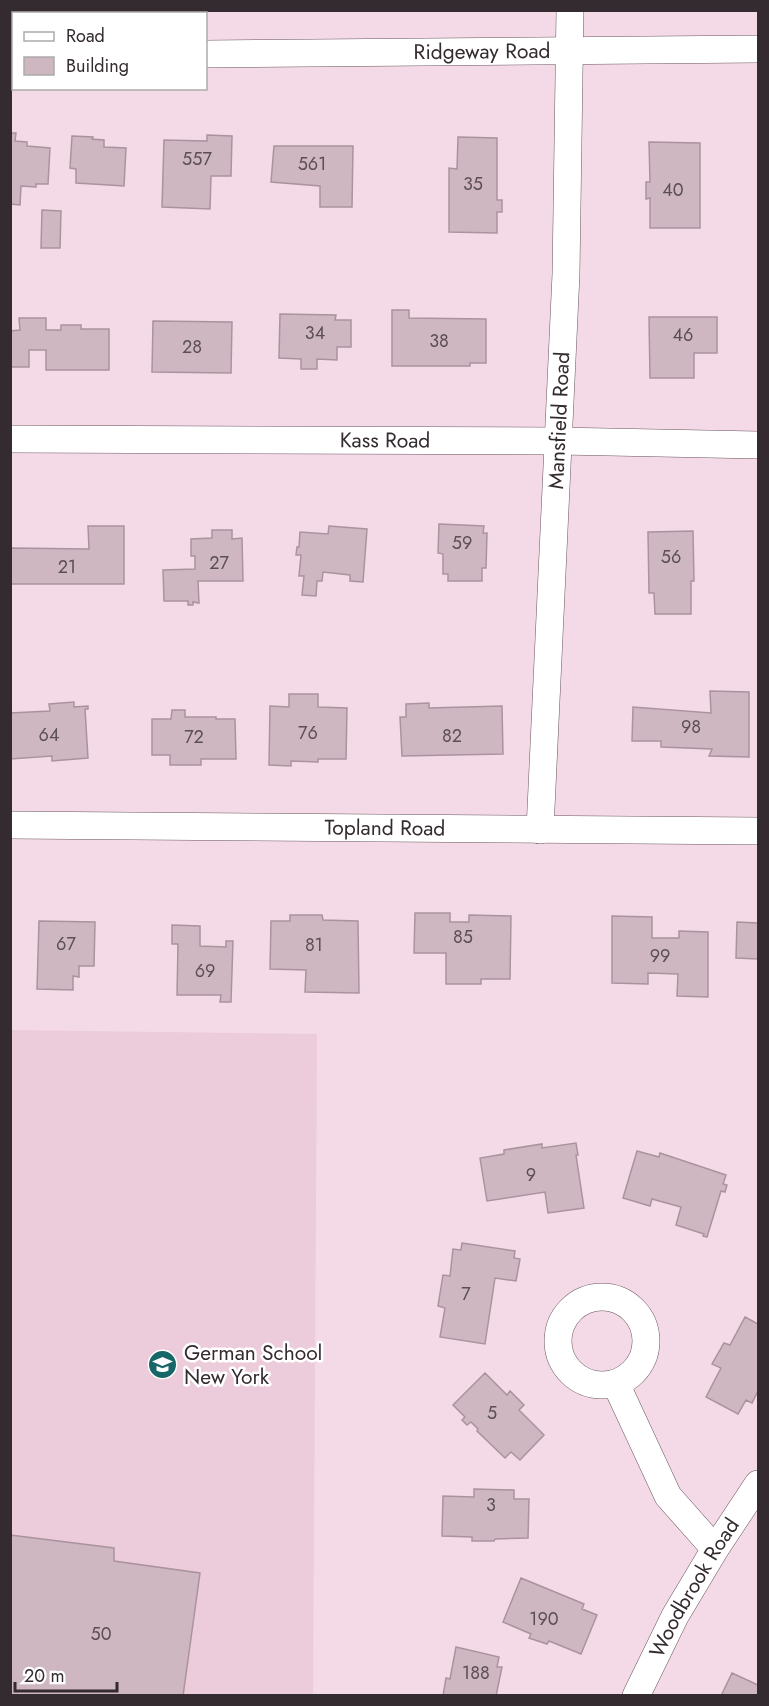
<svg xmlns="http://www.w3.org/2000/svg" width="769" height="1706" font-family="Jost,sans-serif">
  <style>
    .built { fill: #eccbdb }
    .building { fill: #cfb7c2; stroke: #aa939e; stroke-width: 1.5 }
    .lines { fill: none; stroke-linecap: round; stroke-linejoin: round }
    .minor-casing { stroke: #6a555f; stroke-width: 28 }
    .minor { stroke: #fff; stroke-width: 27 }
    .labels { text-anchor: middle; stroke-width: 5; stroke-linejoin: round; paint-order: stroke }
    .number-label { font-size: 18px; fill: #5b4e54 }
    .street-label { font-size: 21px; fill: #342b30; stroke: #fff }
    .poi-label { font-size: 21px; fill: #342b30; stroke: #fff; text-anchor: start }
  </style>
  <rect width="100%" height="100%" fill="#f3dae6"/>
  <path class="built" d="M 11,1030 L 317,1034 L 313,1695 L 11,1696 Z"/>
  <path class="building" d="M 10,133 L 16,133 L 15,141 L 27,142 L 27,146 L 50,148 L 48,184 L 36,184 L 36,187 L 21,186 L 20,205 L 10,204 Z
    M 207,135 L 232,136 L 231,176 L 211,176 L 210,209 L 162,207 L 164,140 L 207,141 Z
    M 72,136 L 93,137 L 92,139 L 104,140 L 104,147 L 126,148 L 124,186 L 76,183 L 76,169 L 70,168 Z
    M 458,137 L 497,138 L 497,200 L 502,200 L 502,212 L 497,212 L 497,233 L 449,232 L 449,168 L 457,169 Z
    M 649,142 L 700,143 L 700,228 L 650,228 L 650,198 L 646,199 L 646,182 L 650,182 Z
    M 274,146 L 353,146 L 352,207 L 320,207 L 320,186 L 271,182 Z
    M 42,210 L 61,211 L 60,248 L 41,248 Z
    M 392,310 L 409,310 L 409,318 L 486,319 L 486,363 L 470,363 L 470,366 L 392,366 Z
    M 280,314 L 336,315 L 335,320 L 351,320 L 351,347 L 337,347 L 337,360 L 317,359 L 317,369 L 301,369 L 301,359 L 279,358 Z
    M 649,317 L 717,317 L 717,353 L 694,353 L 694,378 L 650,378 Z
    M 19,318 L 46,318 L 46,330 L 61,330 L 61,325 L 81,325 L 81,329 L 109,329 L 109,370 L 46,370 L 46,350 L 29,350 L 29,367 L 10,367 L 10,331 L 20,330 Z
    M 153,321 L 232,322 L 231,373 L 152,372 Z
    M 439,524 L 484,526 L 483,533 L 487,533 L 486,568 L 482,568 L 482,581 L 448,581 L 448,574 L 443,574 L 443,554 L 438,553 Z
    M 88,526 L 124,526 L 124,584 L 10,584 L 10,548 L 89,549 Z
    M 329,526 L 367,529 L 363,582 L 350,581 L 350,575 L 323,572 L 322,581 L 317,581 L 316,596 L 302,595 L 304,576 L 299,576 L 301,555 L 296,555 L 297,547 L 299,547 L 300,532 L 328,534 Z
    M 212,530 L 232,530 L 232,539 L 242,538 L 243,581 L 198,581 L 199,603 L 193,602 L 193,605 L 188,605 L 188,601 L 164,601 L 163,570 L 195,569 L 195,556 L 191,556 L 191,539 L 212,538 Z
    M 693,531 L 694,581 L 691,581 L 691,614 L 655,614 L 654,593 L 649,593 L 648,532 Z
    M 710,691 L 749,692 L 749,757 L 709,756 L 712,749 L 661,747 L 661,741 L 632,741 L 633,707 L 711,713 Z
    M 289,694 L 318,694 L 318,707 L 347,708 L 346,759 L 318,759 L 318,762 L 291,761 L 291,766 L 269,765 L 270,706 L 289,707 Z
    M 74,702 L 74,707 L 88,706 L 88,709 L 85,709 L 88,758 L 52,761 L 52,756 L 10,759 L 10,713 L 50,711 L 49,704 Z
    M 429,703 L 429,708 L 502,706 L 503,754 L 402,756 L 400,717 L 406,717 L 406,704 Z
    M 172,710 L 185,710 L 185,717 L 216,717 L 216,719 L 235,719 L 236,759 L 201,759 L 201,765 L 170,765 L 170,755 L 152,755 L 152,719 L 171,719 Z
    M 415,913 L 450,913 L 450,922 L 469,922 L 469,915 L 511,916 L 510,979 L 481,979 L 481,984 L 446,984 L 446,953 L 414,953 Z
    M 290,915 L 322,915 L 323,920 L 358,921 L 359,993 L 305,992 L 306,970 L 270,969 L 271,921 L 290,921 Z
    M 612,916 L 652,917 L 652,938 L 679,938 L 679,931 L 708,932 L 708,997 L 677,996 L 678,974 L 648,973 L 648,984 L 612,983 Z
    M 39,921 L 95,922 L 94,966 L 79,966 L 79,977 L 73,976 L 73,990 L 37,989 Z
    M 737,922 L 758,923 L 758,959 L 736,958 Z
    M 172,925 L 200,926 L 200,946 L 226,947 L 226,941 L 233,941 L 231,1002 L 220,1002 L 221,995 L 177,995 L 178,944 L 172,944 Z
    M 576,1143 L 578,1155 L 576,1155 L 584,1208 L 548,1213 L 545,1192 L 487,1201 L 480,1158 L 504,1154 L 504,1150 L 542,1144 L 542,1148 Z
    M 637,1151 L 659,1157 L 660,1153 L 726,1175 L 723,1184 L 727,1185 L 725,1192 L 721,1191 L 707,1237 L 703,1236 L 704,1234 L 676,1225 L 681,1207 L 652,1199 L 650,1206 L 623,1198 Z
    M 462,1243 L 515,1251 L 514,1258 L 520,1259 L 516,1281 L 495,1278 L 485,1344 L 440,1337 L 445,1308 L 438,1306 L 443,1275 L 450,1276 L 453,1249 L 461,1250 Z
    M 745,1317 L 758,1324 L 758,1391 L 752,1403 L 746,1400 L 738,1414 L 706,1397 L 721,1368 L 712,1364 L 724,1343 L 730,1345 Z
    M 485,1373 L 507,1395 L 510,1391 L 524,1405 L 519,1410 L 544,1435 L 520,1460 L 511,1452 L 505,1458 L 477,1431 L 478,1429 L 471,1422 L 467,1425 L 462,1420 L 465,1417 L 453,1405 Z
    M 474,1489 L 514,1490 L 514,1499 L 529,1499 L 528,1538 L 495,1539 L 494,1541 L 472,1541 L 472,1537 L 442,1536 L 443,1496 L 474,1497 Z
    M 10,1535 L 114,1548 L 114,1561 L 200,1573 L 183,1696 L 10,1696 Z
    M 521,1578 L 584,1604 L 582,1609 L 597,1615 L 581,1654 L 549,1641 L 547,1644 L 529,1638 L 531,1634 L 503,1622 Z
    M 456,1647 L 499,1657 L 497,1667 L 502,1667 L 496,1696 L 443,1696 L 446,1678 L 450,1679 Z
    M 732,1673 L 758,1685 L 758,1696 L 721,1696 Z"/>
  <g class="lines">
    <defs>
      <g id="minor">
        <path d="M 168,14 L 168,10"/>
        <path id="s1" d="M 206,54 L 758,49"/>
        <path d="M 10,57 L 14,57"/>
        <path id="s2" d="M 10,439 L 559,441 L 758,445"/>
        <path id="s3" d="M 10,825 L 758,831"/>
        <path id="s4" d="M 540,830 L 566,274 L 570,10"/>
        <circle cx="602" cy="1341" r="44"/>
        <path d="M 616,1384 L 668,1496 L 715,1549"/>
        <path id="s5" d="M 636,1696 L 675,1616 L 715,1549 L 758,1484"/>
      </g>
    </defs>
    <use href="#minor" class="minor-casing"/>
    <use href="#minor" class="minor"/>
  </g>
  <defs>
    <symbol id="school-disc" viewBox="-11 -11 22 22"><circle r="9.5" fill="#176668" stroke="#fff"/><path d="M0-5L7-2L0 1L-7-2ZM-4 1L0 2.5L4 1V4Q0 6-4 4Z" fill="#fff"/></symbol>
  </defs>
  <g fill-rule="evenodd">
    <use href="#school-disc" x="146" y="1348" width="33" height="33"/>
  </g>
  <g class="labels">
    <g class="number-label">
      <text x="197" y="165">557</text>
      <text x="312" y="170">561</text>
      <text x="473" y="190">35</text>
      <text x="673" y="196">40</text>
      <text x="315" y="339">34</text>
      <text x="683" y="341">46</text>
      <text x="439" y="347">38</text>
      <text x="192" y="353">28</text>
      <text x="462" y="549">59</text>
      <text x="671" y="563">56</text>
      <text x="219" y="569">27</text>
      <text x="67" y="573">21</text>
      <text x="691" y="733">98</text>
      <text x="308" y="739">76</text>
      <text x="49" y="741">64</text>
      <text x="452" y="742">82</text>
      <text x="194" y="743">72</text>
      <text x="463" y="943">85</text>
      <text x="66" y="950">67</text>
      <text x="314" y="951">81</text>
      <text x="660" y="962">99</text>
      <text x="205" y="977">69</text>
      <text x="531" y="1181">9</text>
      <text x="466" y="1300">7</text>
      <text x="492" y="1419">5</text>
      <text x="491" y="1511">3</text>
      <text x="544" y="1625">190</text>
      <text x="101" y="1640">50</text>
      <text x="476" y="1679">188</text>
    </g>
    <g class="street-label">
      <text dy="7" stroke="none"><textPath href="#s1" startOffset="276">Ridgeway Road</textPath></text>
      <text dy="7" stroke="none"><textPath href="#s4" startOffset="410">Mansfield Road</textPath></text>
      <text dy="7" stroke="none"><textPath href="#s2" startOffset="375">Kass Road</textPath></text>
      <text dy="7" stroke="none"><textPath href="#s3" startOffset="375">Topland Road</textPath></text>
      <text dy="7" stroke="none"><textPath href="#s5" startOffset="123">Woodbrook Road</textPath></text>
    </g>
    <g class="poi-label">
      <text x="184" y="1360">German School<tspan x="184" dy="24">New York</tspan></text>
    </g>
  </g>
  <rect width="769" height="1706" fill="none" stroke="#342b30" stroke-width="24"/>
  <rect x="12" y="12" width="195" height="78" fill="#ffffff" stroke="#aeaaac" stroke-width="1.5"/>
  <rect x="24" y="32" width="30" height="9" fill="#ffffff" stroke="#aeaaac" stroke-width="1.5"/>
  <text x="66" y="42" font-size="18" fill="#342b30">Road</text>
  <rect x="24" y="57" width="30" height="18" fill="#cfb7c2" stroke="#aeaaac" stroke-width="1.5"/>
  <text x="66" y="72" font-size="18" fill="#342b30">Building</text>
  <path d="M15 1682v9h102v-9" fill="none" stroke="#342b30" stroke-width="3"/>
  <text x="24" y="1682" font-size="18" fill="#342b30" stroke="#ffffff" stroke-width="4.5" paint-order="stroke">20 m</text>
</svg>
